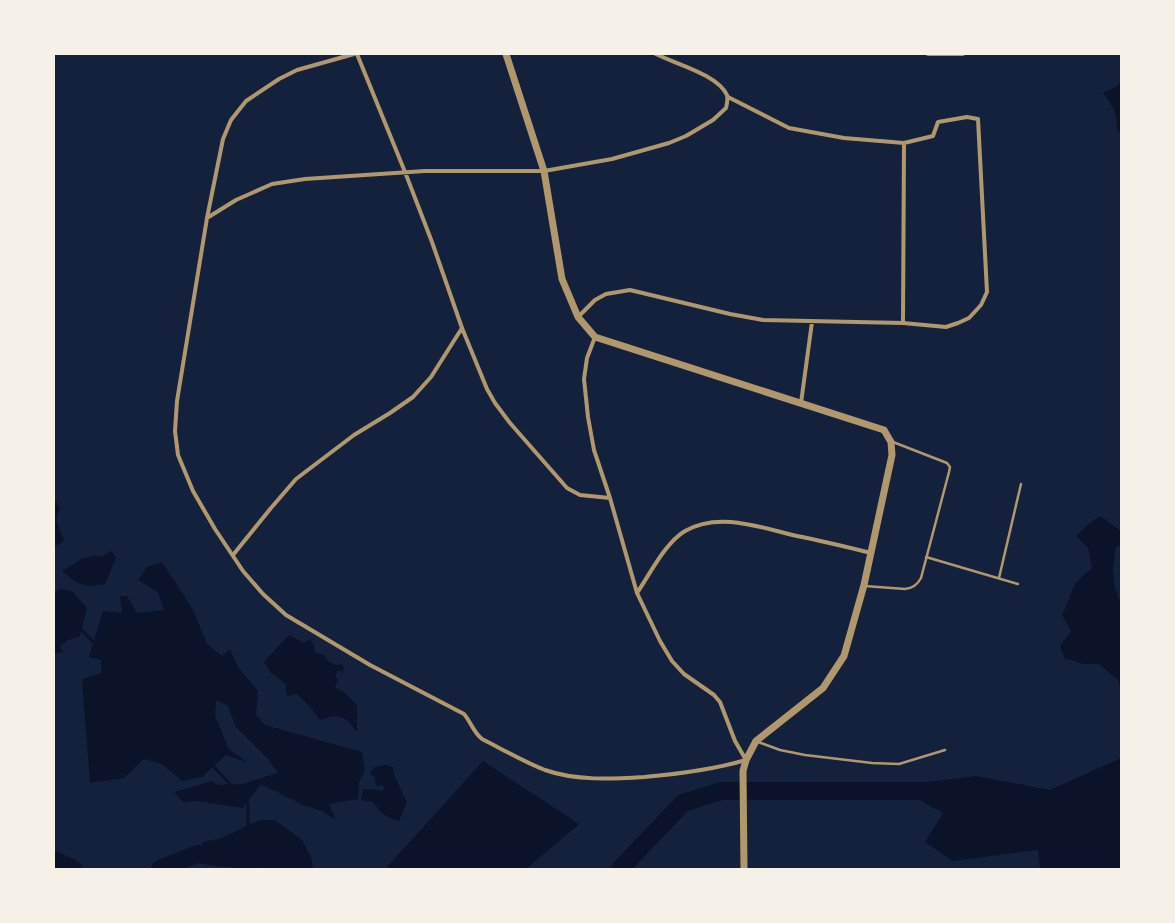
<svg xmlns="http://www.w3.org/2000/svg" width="1175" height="923" font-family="'Sofia Sans Condensed',sans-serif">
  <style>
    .water { fill: #0b132b }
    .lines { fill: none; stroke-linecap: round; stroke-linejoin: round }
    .stream { stroke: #0b132b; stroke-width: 3 }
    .river { stroke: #0b132b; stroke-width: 18 }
    .service { stroke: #b1986c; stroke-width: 2.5 }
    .minor { stroke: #b1986c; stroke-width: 4 }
    .tertiary { stroke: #b1986c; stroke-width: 7 }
  </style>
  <rect width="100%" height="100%" fill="#14213d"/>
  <path class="water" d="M 1121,81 L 1121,132 L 1117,131 C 1117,112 1114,108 1103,93 L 1118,86 Z
    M 54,498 L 60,508 L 56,520 L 64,541 L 54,547 Z
    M 1100,516 L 1121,531 L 1121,545 L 1116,547 L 1113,569 L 1115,589 L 1121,603 L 1121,691 L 1118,679 L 1113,676 L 1099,664 L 1082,664 L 1072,660 L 1065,659 L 1060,646 L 1071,631 L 1062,615 L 1076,582 L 1092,568 L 1088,548 L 1076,536 L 1091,522 Z
    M 111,551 L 116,558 L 105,584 C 82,588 79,585 62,571 L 82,559 L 95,555 L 102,557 Z
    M 162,562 L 192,608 L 207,644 L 222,656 L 230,649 L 238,667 L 258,691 L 256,715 L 265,725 L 362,752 L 365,771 L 359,782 L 358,799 L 329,804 L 336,820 L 322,811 L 303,805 L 261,784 L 243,808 L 196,801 L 183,802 L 174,792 L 212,781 L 218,785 L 242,784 L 278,773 L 269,760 L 235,726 L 228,706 L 216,700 L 215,716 L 229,749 L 248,763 L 226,755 L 202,777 L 182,781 L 162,764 L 144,759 L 124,778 L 90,783 L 82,679 L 101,673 L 101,660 L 89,657 L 103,611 L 122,613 L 120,596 L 127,596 L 137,613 L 164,610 L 158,592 L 138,580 L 147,567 Z
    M 60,589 L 72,591 L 87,608 L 80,636 L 68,640 L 60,646 L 63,652 L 55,654 L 54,592 Z
    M 289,635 L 304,643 L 310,639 L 314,645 L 315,653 L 324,655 L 329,662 L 336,665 L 342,664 L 344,667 L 342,673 L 339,670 L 335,676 L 338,680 L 335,687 L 344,692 L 357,705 L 357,732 C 344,715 340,713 320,720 L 311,708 L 297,694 L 288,696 L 286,692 L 286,684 L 271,673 L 264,662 Z
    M 1121,758 L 1121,869 L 1040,869 L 1038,850 L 953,861 L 925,842 L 943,813 L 895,786 L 976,776 L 1050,790 Z
    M 483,761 L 579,824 L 526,869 L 389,869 L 387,867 Z
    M 386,765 L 393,767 L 394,775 L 407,802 L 399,821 C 386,818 380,813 373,802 L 361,800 L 363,789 L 374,789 L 383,791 L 384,785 L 377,786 L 375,782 L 375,777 L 370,775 C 373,766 377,766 386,765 Z
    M 260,820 L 275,820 L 303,841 L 312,860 L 313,869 L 261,869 L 258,867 C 241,874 216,863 199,859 L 203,842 L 219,839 Z"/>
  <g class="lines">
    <path class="stream" d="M 79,627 L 96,645
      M 211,764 L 232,786
      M 245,800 L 248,803 L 248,829"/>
    <path class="river" d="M 54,860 L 73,869
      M 160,869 L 197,854 L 224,858
      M 620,869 L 683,803 L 721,791 L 927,791"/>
    <path class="service" d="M 926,557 L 1018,584
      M 999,578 L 1021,484
      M 865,586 L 905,589 C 913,588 917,585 921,578 L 949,472 L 950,467 L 947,463 L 893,442
      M 758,742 L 780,750 L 805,755 L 872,763 L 899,764 L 945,750"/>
    <path class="minor" d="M 354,54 L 297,70 L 279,79 L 246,101 L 231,120 L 223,139 L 207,218 L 177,401 L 175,431 L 178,455 L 193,491 L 215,529 L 243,571 L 263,594 L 286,615 L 370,665 L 464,714 C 471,722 473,732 482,739 C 502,749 524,762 545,770 C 576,781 612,779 644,777 C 679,774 712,770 746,760 L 735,741 L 720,702 L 714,695 L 684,674 L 672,661 L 660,641 L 637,593 L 610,498 L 594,450 L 588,417 L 584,379 L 587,358 L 595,337
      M 357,54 L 405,172 L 432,242 L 462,328 L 487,389 L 495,403 L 510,423 L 567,488 L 580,495 L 610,498
      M 928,54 L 963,54
      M 207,218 L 236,200 L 272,184 L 305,179 L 425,171 L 544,171 L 612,159 L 669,143 L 686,136 L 713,120 L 726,108 C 727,104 728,99 727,95 C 717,74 675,64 656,54
      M 578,317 L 595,300 L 606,294 L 630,290 L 730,314 L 763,320 L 903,323 L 946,327 L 958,323 L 969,318 L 981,305 L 987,292 L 978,119 L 967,117 L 938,122 L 933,136 L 904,143 L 844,138 L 789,128 L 728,97
      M 903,323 L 904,143
      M 801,403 L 812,322
      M 233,555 L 271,508 L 296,479 L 354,435 L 390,413 L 413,397 L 431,377 L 462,328
      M 637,593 C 650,574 665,543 685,531 C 719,511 762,528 797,536 C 822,541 847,547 871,553"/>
    <path class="tertiary" d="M 506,54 L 544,171 L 562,279 L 578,317 L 595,337 L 884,430 L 891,442 L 892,455 L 864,585 L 844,656 L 823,688 L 756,741 L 746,760 L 743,771 L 744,869"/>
  </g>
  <rect width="1175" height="923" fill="none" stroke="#f6f1e7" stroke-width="110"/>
</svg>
